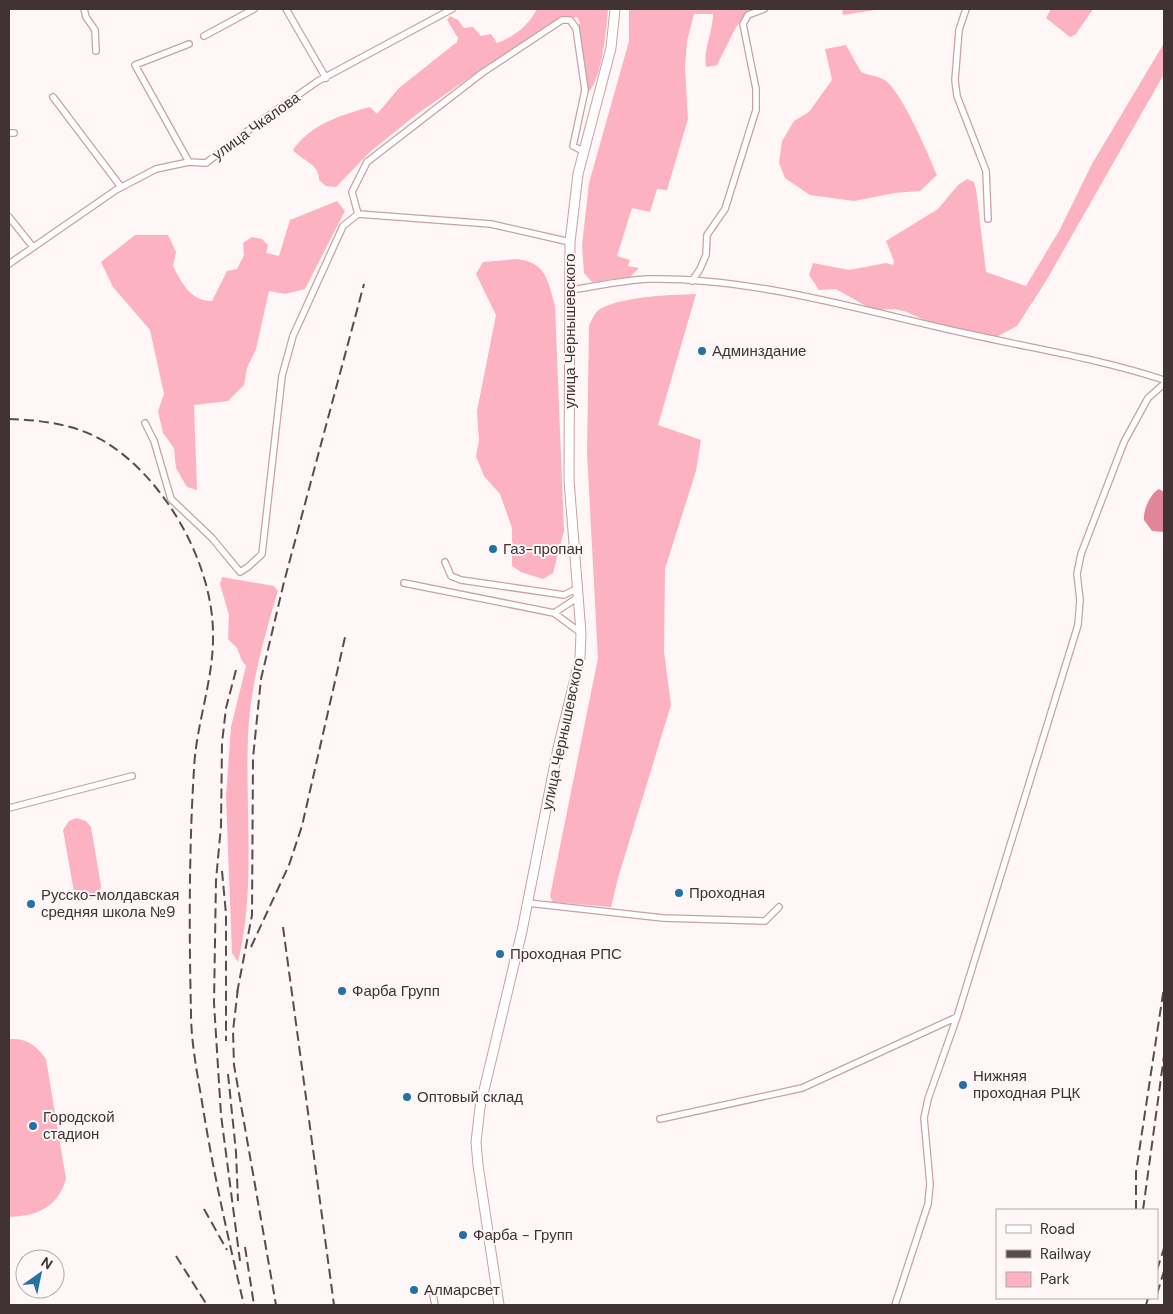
<svg xmlns="http://www.w3.org/2000/svg" width="1173" height="1314" font-family="'DM Sans',sans-serif">
  <style>
    .green { fill: #fcb2c0 }
    .water { fill: #e08698 }
    .lines { fill: none; stroke-linecap: round; stroke-linejoin: round }
    .street-casing { stroke: #c7a1a7; stroke-width: 8 }
    .secondary-casing { stroke: #c7a1a7; stroke-width: 11 }
    .street { stroke: #fff; stroke-width: 5.5 }
    .secondary { stroke: #fff; stroke-width: 9 }
    .rail { stroke: #5a4c4e; stroke-width: 2; stroke-dasharray: 10 5; stroke-linecap: butt }
    .poi-dot { fill: #2372a4; stroke: #fef6f7; stroke-width: 2 }
    .labels { text-anchor: middle; stroke-width: 4; stroke-linejoin: round; paint-order: stroke }
    .street-label { font-size: 15px; fill: #413234; stroke: #fef6f7 }
    .poi-label { font-size: 15px; fill: #413234; stroke: #fef6f7; text-anchor: start }
  </style>
  <rect width="100%" height="100%" fill="#fef6f7"/>
  <path class="green" d="M 537,9 L 608,9 C 606,31 603,76 588,93 L 585,90 L 576,29 L 580,23 L 577,17 L 562,20 L 487,70 L 476,73 L 417,114 L 371,151 L 336,187 L 326,186 L 319,180 C 320,164 302,161 293,150 C 311,124 341,115 370,107 L 377,114 L 399,88 L 457,42 L 458,38 L 447,20 L 450,16 L 458,20 L 464,28 L 473,27 L 481,36 L 491,34 L 497,43 C 515,36 528,26 537,9 Z
    M 629,9 L 749,9 L 735,29 L 717,65 L 706,67 C 703,49 713,32 713,14 L 694,14 L 687,41 L 685,68 L 688,119 L 667,190 L 657,189 L 650,212 L 632,208 L 617,256 L 630,260 L 628,266 L 639,268 L 630,277 L 592,282 L 584,273 L 582,245 L 589,183 L 629,41 Z
    M 842,9 L 881,9 L 843,15 Z
    M 1051,9 L 1093,9 L 1076,34 L 1070,37 L 1046,18 Z
    M 1164,43 L 1164,74 L 1046,281 L 1017,326 L 996,337 L 935,325 L 907,312 L 895,309 L 873,310 L 836,289 L 819,290 L 809,275 L 813,263 L 849,270 L 886,263 L 893,265 L 894,261 L 886,241 L 938,209 L 958,185 L 967,179 L 974,182 L 976,189 L 986,272 L 1026,286 L 1059,231 L 1092,164 Z
    M 846,45 L 861,72 C 868,75 876,76 883,79 C 900,87 929,156 937,175 L 920,191 L 894,193 L 854,201 L 810,195 L 785,178 L 779,163 L 782,141 L 794,121 L 809,112 L 832,80 L 825,49 Z
    M 337,201 L 345,211 L 305,289 L 285,294 L 269,291 L 256,349 L 247,368 L 244,385 L 228,401 L 194,405 L 197,490 L 187,487 L 176,468 L 174,448 L 163,433 L 158,411 L 164,394 L 150,330 L 113,287 L 101,262 L 135,235 L 168,235 L 176,252 L 173,266 C 182,283 190,301 212,301 L 227,271 L 237,269 L 244,255 L 243,243 L 252,237 L 262,239 L 268,245 L 266,253 L 279,256 L 290,220 Z
    M 518,259 C 547,263 548,282 555,306 L 564,531 L 553,573 L 543,579 L 521,572 L 512,566 L 512,528 L 500,494 L 484,476 L 476,456 L 479,440 L 477,411 L 496,315 L 476,274 L 483,262 Z
    M 696,294 L 658,425 L 701,440 L 696,471 L 665,569 L 664,652 L 671,705 L 618,878 L 611,907 L 553,902 L 550,896 L 598,658 L 587,453 L 589,326 C 592,319 595,311 602,308 C 626,296 670,295 696,294 Z
    M 222,577 L 274,586 L 278,591 C 264,637 250,687 248,735 C 245,811 256,888 238,962 L 232,953 L 226,796 L 231,727 L 246,666 L 242,661 L 237,648 L 228,639 L 229,615 L 220,584 Z
    M 77,818 L 86,821 L 91,827 L 101,886 L 99,896 L 88,900 L 78,898 L 74,892 L 63,830 L 69,821 Z
    M 9,1039 C 27,1038 36,1045 46,1059 L 66,1179 C 57,1208 37,1216 9,1217 Z"/>
  <path class="water" d="M 1159,489 L 1164,492 L 1164,532 L 1152,531 L 1144,520 C 1143,510 1150,494 1159,489 Z"/>
  <g class="lines">
    <defs>
      <path id="street" d="M 84,9 L 86,17 L 95,30 L 96,51
        M 286,9 L 326,78
        M 966,9 L 959,30 L 955,80 L 957,96 L 986,171 L 988,219
        M 204,36 L 254,9
        M 53,97 L 121,187
        M 9,133 L 14,133
        M 189,162 L 135,65 L 189,44
        M 358,214 L 352,192 L 367,162 L 482,73 L 562,20 L 570,20 L 576,28 L 585,90 L 573,146 L 583,151
        M 9,217 L 33,247
        M 9,264 L 116,190 L 156,169 L 189,162 L 206,163 L 258,123 L 318,81 L 452,9
        M 692,281 L 700,269 L 706,255 L 707,235 L 725,209 L 756,110 L 756,89 L 743,24 L 748,15 L 764,9
        M 571,290 C 597,286 623,280 649,279 C 755,277 867,312 969,334 C 1035,349 1101,359 1164,380
        M 145,423 L 154,441 L 171,499 L 212,538 L 240,572 L 248,567 L 262,554 L 282,376 L 293,336 L 343,226 L 358,214 L 491,224 L 570,242
        M 445,562 L 451,576 L 461,580 L 564,595 L 576,589
        M 404,583 L 554,613 L 581,633
        M 554,613 L 577,598
        M 9,808 L 132,776
        M 528,903 L 663,918 L 765,921 L 779,907
        M 660,1119 L 802,1088 L 957,1017
        M 433,1295 L 435,1305
        M 895,1305 L 928,1204 L 930,1184 L 924,1118 L 928,1099 L 957,1017 L 1078,625 L 1080,600 L 1077,574 L 1081,554 L 1124,442 L 1148,398 L 1164,384"/>
      <path id="secondary" d="M 499,1305 L 478,1165 L 476,1142 L 480,1107 L 522,931 L 558,748 L 580,658 L 581,633 L 569,480 L 570,242 L 578,174 L 611,48 L 615,9"/>
    </defs>
    <use href="#street" class="street-casing"/>
    <use href="#secondary" class="secondary-casing"/>
    <use href="#street" class="street"/>
    <use href="#secondary" class="secondary"/>
    <path class="rail" d="M 9,419 C 40,420 74,424 102,440 C 164,476 213,563 213,634 C 214,679 196,724 194,769 C 189,849 189,931 191,1012 C 191,1042 197,1072 202,1102 C 213,1171 228,1238 244,1305
      M 236,670 L 226,708 L 222,743 L 221,826 L 216,880 L 214,1003 L 221,1115 L 240,1261
      M 222,871 L 226,914 L 226,1041
      M 283,927 L 334,1305
      M 251,947 L 289,865 L 302,826 L 346,633
      M 238,988 L 233,1031 L 234,1065 L 276,1305
      M 237,993 L 252,915 L 253,758 L 261,679 L 284,582 L 364,284
      M 228,1074 L 236,1152 L 238,1201
      M 204,1209 L 227,1250
      M 1136,1210 L 1136,1172 L 1164,987
      M 1143,1210 L 1164,1056
      M 245,1247 L 254,1305
      M 176,1256 L 207,1305
      M 1157,1270 L 1164,1248
      M 1157,1294 L 1164,1271
      M 1146,1305 L 1148,1298"/>
  </g>
  <g class="poi-dot">
    <circle cx="702" cy="351" r="5"/>
    <circle cx="493" cy="549" r="5"/>
    <circle cx="679" cy="893" r="5"/>
    <circle cx="31" cy="904" r="5"/>
    <circle cx="500" cy="954" r="5"/>
    <circle cx="342" cy="991" r="5"/>
    <circle cx="963" cy="1085" r="5"/>
    <circle cx="407" cy="1097" r="5"/>
    <circle cx="33" cy="1126" r="5"/>
    <circle cx="463" cy="1235" r="5"/>
    <circle cx="414" cy="1290" r="5"/>
  </g>
  <g class="labels">
    <g class="street-label">
      <text transform="translate(256 126) rotate(-36)" y="5">улица Чкалова</text>
      <text transform="translate(570 331) rotate(-90)" y="5">улица Чернышевского</text>
      <text transform="translate(563 734) rotate(-78)" y="5">улица Чернышевского</text>
    </g>
    <g class="poi-label">
      <text x="712" y="356">Админздание</text>
      <text x="503" y="554">Газ-пропан</text>
      <text x="689" y="898">Проходная</text>
      <text x="41" y="900">Русско-молдавская<tspan x="41" dy="17">средняя школа №9</tspan></text>
      <text x="510" y="959">Проходная РПС</text>
      <text x="352" y="996">Фарба Групп</text>
      <text x="973" y="1081">Нижняя<tspan x="973" dy="17">проходная РЦК</tspan></text>
      <text x="417" y="1102">Оптовый склад</text>
      <text x="43" y="1122">Городской<tspan x="43" dy="17">стадион</tspan></text>
      <text x="473" y="1240">Фарба - Групп</text>
      <text x="424" y="1295">Алмарсвет</text>
    </g>
  </g>
  <rect width="1173" height="1314" fill="none" stroke="#413234" stroke-width="20"/>
  <rect x="996" y="1209" width="162" height="90" fill="#fef6f7" stroke="#b2a8a9"/>
  <rect x="1006" y="1225" width="25" height="8" fill="#ffffff" stroke="#b2a8a9"/>
  <text x="1040" y="1234" font-size="15" fill="#413234">Road</text>
  <rect x="1006" y="1250" width="25" height="8" fill="#5a4c4e" stroke="#b2a8a9"/>
  <text x="1040" y="1259" font-size="15" fill="#413234">Railway</text>
  <rect x="1006" y="1272" width="25" height="15" fill="#fcb2c0" stroke="#b2a8a9"/>
  <text x="1040" y="1284" font-size="15" fill="#413234">Park</text>
  <g transform="translate(40 1274) rotate(33)"><circle r="24" fill="#fef6f7" stroke="#b2a8a9"/>
  <path d="M0-4L9 19L0 12L-9 19Z" fill="#2372a4"/>
  <text y="-8" font-size="14" font-weight="bold" text-anchor="middle" fill="#413234">N</text>
  </g>
</svg>
